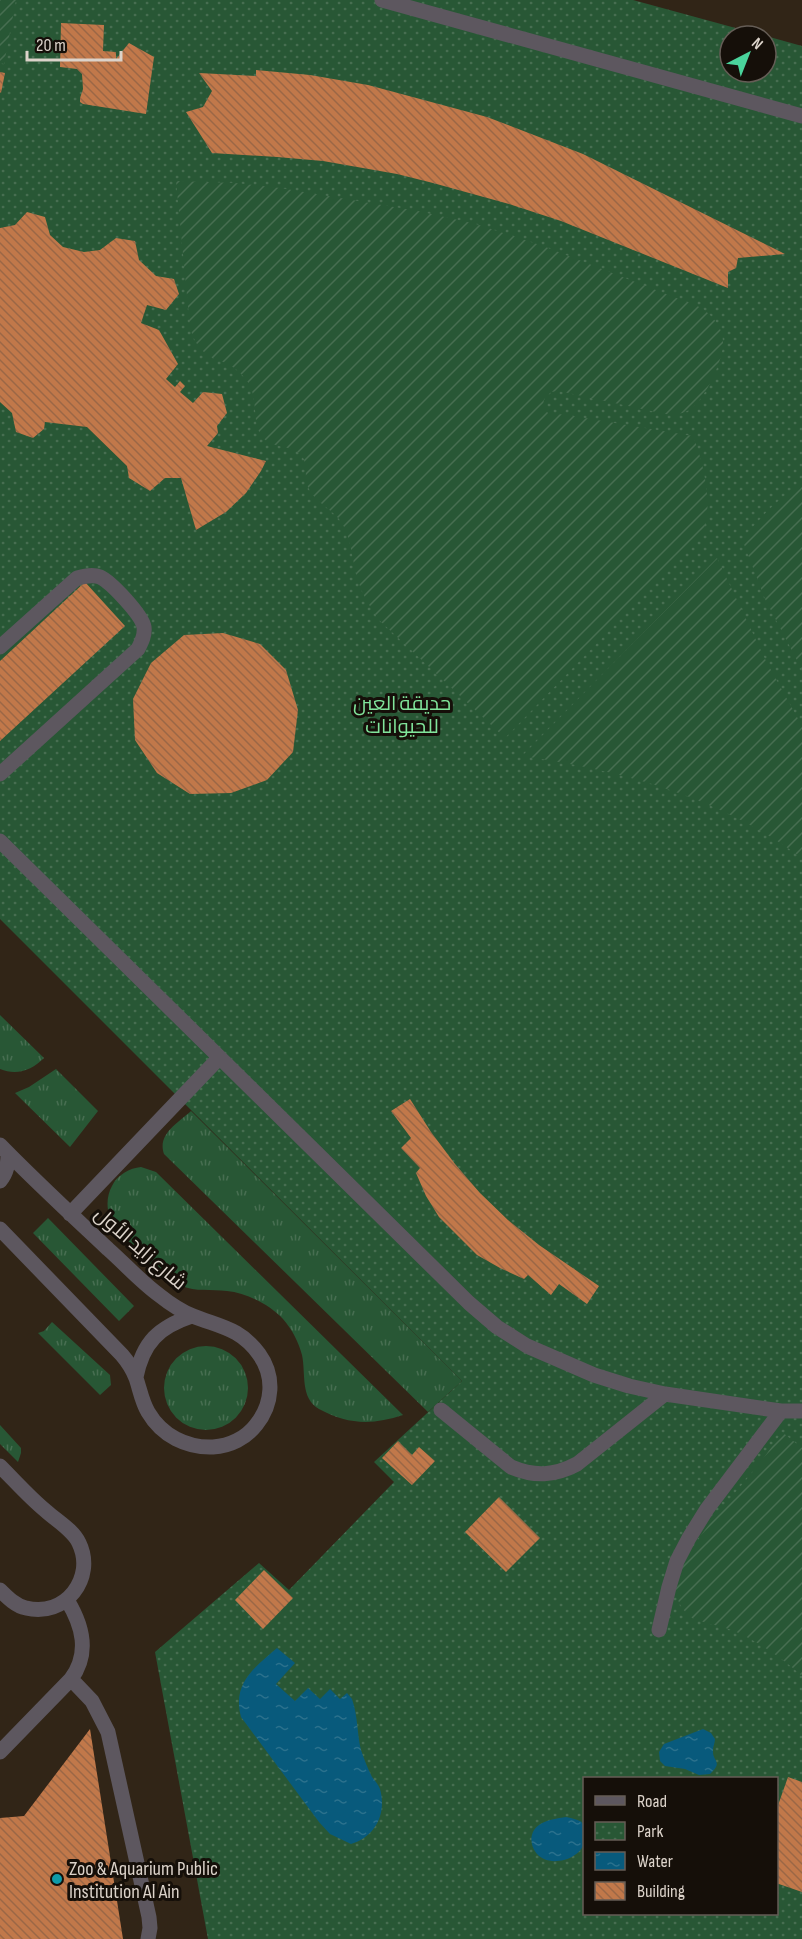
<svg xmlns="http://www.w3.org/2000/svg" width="802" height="1939" font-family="'Sofia Sans Condensed',Cairo,sans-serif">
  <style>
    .grass { fill: url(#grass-tufts) }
    .park { fill: url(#park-dots); fill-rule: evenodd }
    .garden { fill: url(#garden-furrows) }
    .water { fill: url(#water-ripples) }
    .building { fill: url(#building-back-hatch) }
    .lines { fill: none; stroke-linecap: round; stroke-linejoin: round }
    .minor { stroke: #5d575f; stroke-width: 15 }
    .culture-dot { fill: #0f9aa8; stroke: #150f09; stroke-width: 2 }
    .labels { text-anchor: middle; stroke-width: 6; stroke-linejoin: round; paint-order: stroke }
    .park-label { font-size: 20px; fill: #81e59b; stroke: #150f09 }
    .street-label { font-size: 20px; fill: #dcd3ca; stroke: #150f09 }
    .poi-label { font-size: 20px; fill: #dcd3ca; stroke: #150f09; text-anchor: start }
  </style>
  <defs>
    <pattern id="grass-tufts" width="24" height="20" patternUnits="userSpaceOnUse" patternTransform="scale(1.5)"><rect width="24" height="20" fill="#285735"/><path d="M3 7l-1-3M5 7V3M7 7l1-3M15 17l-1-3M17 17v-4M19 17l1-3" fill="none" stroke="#476e51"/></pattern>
    <pattern id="park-dots" width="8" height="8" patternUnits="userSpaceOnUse" patternTransform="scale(1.5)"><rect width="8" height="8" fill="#285735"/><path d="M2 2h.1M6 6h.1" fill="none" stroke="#476e51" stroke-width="1.8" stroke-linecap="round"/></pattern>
    <pattern id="garden-furrows" width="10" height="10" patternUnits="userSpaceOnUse" patternTransform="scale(1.5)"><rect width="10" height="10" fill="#285735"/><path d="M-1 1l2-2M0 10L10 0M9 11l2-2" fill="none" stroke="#476e51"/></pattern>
    <pattern id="water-ripples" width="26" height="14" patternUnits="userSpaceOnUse" patternTransform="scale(1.5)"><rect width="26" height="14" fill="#085a7c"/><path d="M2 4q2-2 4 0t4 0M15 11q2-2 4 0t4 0" fill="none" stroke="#2b718d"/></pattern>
    <pattern id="building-back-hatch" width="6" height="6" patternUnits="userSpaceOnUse" patternTransform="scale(1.5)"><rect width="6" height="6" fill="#c1784a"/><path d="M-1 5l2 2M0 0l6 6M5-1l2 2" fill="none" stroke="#9b6746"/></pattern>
  </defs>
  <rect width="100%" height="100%" fill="#312517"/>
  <path class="grass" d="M 0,1015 L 44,1058 C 32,1070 17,1076 0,1069 Z
    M 56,1069 L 98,1111 L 70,1147 L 15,1093 L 29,1087 Z
    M 191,1111 L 462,1381 L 428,1412 L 164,1154 C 157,1134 178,1123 191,1111 Z
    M 141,1167 L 156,1172 L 403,1415 C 373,1425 348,1425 319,1409 C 300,1398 306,1374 302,1355 C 299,1343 292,1329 283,1319 C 270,1305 247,1293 227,1291 C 212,1289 195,1292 182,1286 C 174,1283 164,1277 158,1272 C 147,1263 116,1229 110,1217 C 106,1207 107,1195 112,1186 C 117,1175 130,1168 141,1167 Z
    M 48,1218 L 134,1306 L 119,1321 L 33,1233 Z
    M 52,1322 L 110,1375 L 111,1385 L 100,1395 L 38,1333 L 44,1331 Z
    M164 1388a42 42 0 1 1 84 0a42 42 0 1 1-84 0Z
    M 0,1425 L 21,1448 L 21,1453 L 18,1462 L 0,1444 Z"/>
  <path class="park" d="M 0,0 L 633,0 L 765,36 L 730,36 L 730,72 L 766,72 L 766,36 L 802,46 L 802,1939 L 208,1939 L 155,1652 L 259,1563 L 289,1590 L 394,1482 L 374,1462 L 462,1381 L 0,919 ZM 584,1778 L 776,1778 L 776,1914 L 584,1914 Z"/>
  <path class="garden" d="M 0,0 L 16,0 L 4,64 L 0,63 Z
    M 176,181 L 235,183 L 280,188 L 418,211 L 476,224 L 543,246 L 702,308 C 713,317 723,327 723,342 C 724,359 705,399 692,408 C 684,414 676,415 665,414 L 559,391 L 551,392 L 544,399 L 543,407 L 548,413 L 567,415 L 693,436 C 703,460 712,501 705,526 C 703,533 696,540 691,546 L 505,738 L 379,620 C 371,608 362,595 358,580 C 352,562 352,540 342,523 C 333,509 315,503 308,487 C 304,478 308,464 302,456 C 295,445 272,449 262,437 C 250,421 261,396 244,377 C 224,353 200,366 190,327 Z
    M 802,484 L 802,670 L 765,599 L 742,539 C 759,520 778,497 802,484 Z
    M 717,558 L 766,661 L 802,726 L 802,858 C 717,796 624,771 522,756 Z
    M 782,1432 L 802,1448 L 802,1676 C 782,1658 759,1642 734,1631 C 722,1626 707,1624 695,1619 C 681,1613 673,1595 677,1581 C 688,1543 730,1500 755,1469 C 765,1457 773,1445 782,1432 Z"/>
  <path class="water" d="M 277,1648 L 295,1663 L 276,1684 L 295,1701 L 308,1688 L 320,1699 L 330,1689 L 340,1699 L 347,1693 L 352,1699 C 358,1716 357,1734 361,1750 C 364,1759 368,1769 372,1777 C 375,1781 378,1784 380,1789 C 387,1814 375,1837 351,1844 L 330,1834 L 319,1822 L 241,1717 C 232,1683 254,1668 277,1648 Z
    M 703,1729 L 711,1733 L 715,1739 C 715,1743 713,1746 713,1750 C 712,1762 724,1761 710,1774 L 699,1775 L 685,1769 L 665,1766 L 660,1761 L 659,1752 L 664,1744 Z
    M 566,1817 C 571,1818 576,1819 580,1821 C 585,1824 584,1829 584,1834 C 584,1834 585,1843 584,1843 C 580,1858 557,1865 544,1859 C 531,1853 526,1834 539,1825 C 546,1820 558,1818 566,1817 Z"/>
  <path class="building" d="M 61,23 L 104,25 L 103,51 L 116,52 L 116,59 L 129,43 L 154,57 L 146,114 L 83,104 L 80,102 L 80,98 L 83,89 L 82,74 L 77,69 L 60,67 Z
    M 256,70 L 310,75 L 368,85 L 487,117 L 583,154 L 785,254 L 738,258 L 736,268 L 728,272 L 728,288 L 561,221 L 509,204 L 433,183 L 397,174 L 323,161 L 277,157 L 212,153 L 186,112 L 203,107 L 212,91 L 199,73 L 256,76 Z
    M 0,72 L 5,73 L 1,93 L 0,92 Z
    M 27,212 L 45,217 L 50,235 L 63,247 L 84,252 L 100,250 L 116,238 L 135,241 L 139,260 L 156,276 L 174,279 L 179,294 L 166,310 L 147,305 L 141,323 L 159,330 L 178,364 L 166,379 L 175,387 L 180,381 L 185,386 L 180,392 L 193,403 L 203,392 L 222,394 L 227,413 L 217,426 L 218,433 L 207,446 L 266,461 L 261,471 L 246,493 L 226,512 L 196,530 L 181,478 L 165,478 L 150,491 L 129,478 L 127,466 L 87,427 L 45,422 L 44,429 L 33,438 L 16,432 L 12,413 L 0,402 L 0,228 L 15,225 Z
    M 85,582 L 125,626 L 0,741 L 0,661 Z
    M 223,633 L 260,644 L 286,670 L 298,710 L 293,752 L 267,780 L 231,793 L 190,794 L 157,773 L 135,740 L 133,699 L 151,663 L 184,635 Z
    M 410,1099 L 431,1132 L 455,1164 L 480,1193 L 508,1220 L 539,1245 L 599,1286 L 587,1304 L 559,1284 L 551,1295 L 528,1275 L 524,1279 L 500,1268 L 477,1255 L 439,1217 L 426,1196 L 416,1173 L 420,1168 L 401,1148 L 411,1138 L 391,1111 Z
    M 398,1441 L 412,1455 L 419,1447 L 435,1461 L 412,1485 L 382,1458 Z
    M 499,1497 L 540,1538 L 506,1572 L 465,1532 Z
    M 264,1570 L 293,1598 L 263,1629 L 235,1600 Z
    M 90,1729 L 123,1939 L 0,1939 L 0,1818 L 24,1816 Z
    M 788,1777 L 802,1782 L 802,1892 L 776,1883 L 776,1811 Z"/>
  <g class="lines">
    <path class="minor" d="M 382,0 L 802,116
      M 0,647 L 77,578 C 85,576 93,574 100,577 C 111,582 142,615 144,627 C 145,635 142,641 138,649 L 0,774
      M 0,841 L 469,1303 L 497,1327 L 527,1346 L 594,1375 L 629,1386 L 665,1394 L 781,1411 L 802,1411
      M 0,1145 C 35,1181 72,1215 108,1249 C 125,1264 141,1282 159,1295 C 169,1303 181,1311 193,1316 C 220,1327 240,1328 259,1354 C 275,1376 273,1404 256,1425 C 246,1438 230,1446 213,1447 C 187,1448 162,1436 148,1412 C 142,1402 140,1390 136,1378 C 133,1370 128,1362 122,1355 L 0,1229
      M 0,1181 C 7,1173 8,1164 8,1154
      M 70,1214 L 219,1058
      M 136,1377 C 143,1342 159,1327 192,1316
      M 441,1410 L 511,1467 C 535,1477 554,1476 577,1464 L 665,1394
      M 0,1466 C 15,1481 30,1498 46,1511 C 57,1521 73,1530 79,1543 C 96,1578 65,1618 26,1608 C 16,1606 8,1598 0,1590
      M 659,1630 L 669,1587 L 677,1561 L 689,1538 L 707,1509 L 781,1411
      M 71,1679 L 92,1701 L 108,1732 L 149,1917 L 150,1928 L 148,1939
      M 0,1752 L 71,1679 C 90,1653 83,1626 67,1600"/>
  </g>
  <circle class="culture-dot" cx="57" cy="1879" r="6"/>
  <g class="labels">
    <g class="park-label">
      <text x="402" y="710">حديقة العين<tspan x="402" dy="23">للحيوانات</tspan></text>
    </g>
    <g class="street-label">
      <text transform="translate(141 1248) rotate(41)" y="7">شارع زايد الأول</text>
    </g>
    <g class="poi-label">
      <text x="69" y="1875">Zoo &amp; Aquarium Public<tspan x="69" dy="23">Institution Al Ain</tspan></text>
    </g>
  </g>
  <rect x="583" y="1777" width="195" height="138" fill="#150f09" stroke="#655d56" stroke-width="1.5"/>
  <rect x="595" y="1796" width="30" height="9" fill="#5d575f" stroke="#655d56" stroke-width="1.5"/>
  <text x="637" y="1807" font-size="18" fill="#dcd3ca">Road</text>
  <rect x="595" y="1822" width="30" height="18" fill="url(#park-dots)" stroke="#655d56" stroke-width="1.5"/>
  <text x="637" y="1837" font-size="18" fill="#dcd3ca">Park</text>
  <rect x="595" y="1852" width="30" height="18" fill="url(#water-ripples)" stroke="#655d56" stroke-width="1.5"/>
  <text x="637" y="1867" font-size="18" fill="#dcd3ca">Water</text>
  <rect x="595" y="1882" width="30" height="18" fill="url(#building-back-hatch)" stroke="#655d56" stroke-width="1.5"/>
  <text x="637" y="1897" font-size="18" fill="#dcd3ca">Building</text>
  <g transform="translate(748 54) rotate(42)"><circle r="28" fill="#150f09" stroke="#655d56" stroke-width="1.5"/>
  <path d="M0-4.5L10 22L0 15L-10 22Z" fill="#4ad49c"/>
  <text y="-9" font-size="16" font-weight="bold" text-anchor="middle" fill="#dcd3ca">N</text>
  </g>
  <path d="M27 51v9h94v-9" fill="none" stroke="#dcd3ca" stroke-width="3"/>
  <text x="36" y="51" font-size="18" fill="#dcd3ca" stroke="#150f09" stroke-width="4.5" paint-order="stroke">20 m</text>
</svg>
